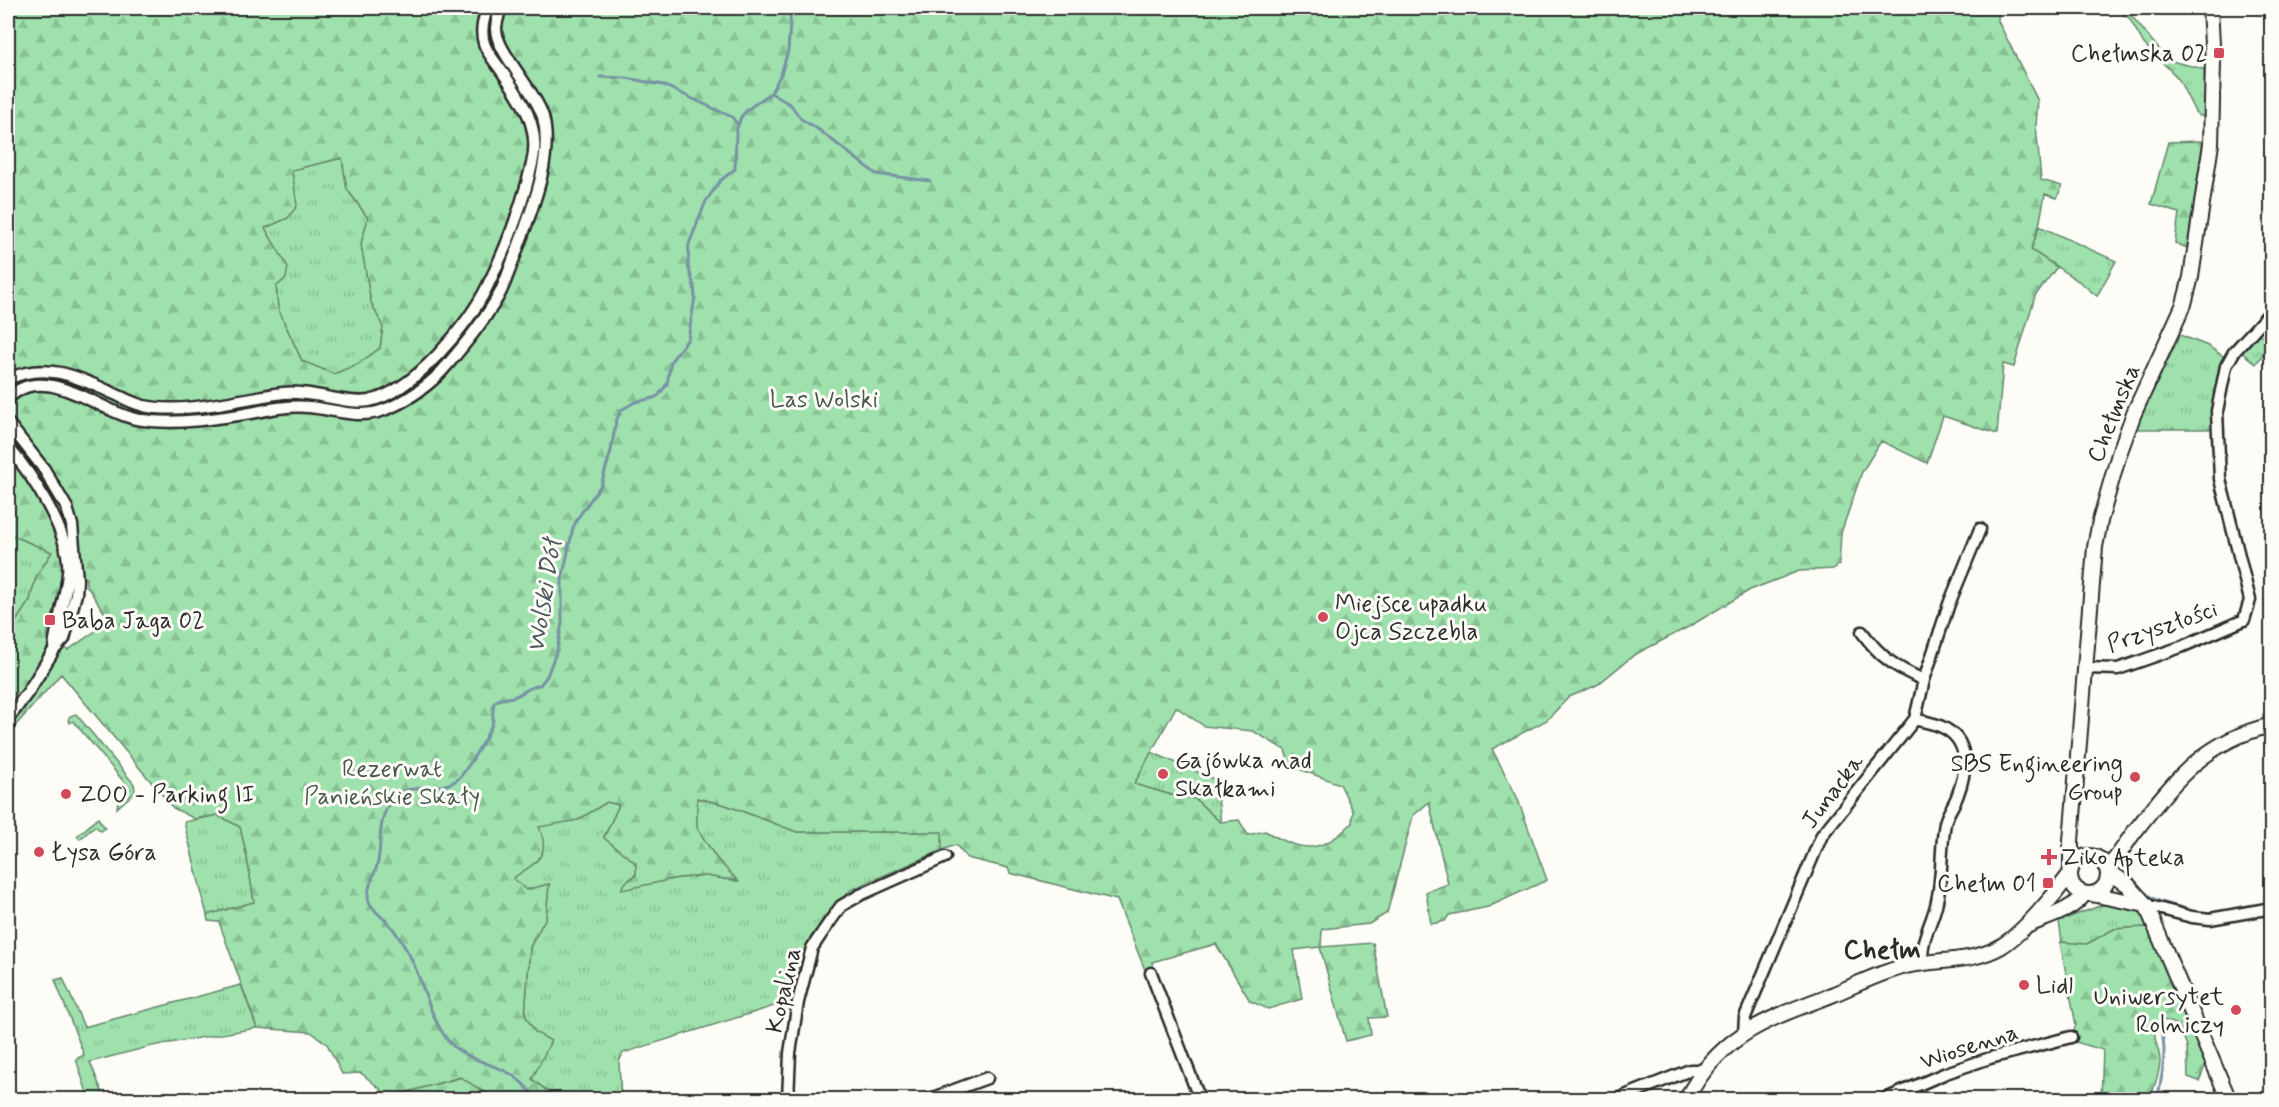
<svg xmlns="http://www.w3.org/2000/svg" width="2279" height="1107" font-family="Mynerve,sans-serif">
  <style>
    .grass { fill: url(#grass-tufts); stroke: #64866c; stroke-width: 1.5 }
    .forest { fill: url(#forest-firs); stroke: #64866c; stroke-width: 1.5; fill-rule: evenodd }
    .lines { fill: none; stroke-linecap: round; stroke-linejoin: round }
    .stream { stroke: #7892a5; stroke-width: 3 }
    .minor-casing { stroke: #2b2b2b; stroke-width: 15 }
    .tertiary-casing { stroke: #2b2b2b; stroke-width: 18 }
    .minor { stroke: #fdfcf7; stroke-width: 10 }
    .tertiary { stroke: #fdfcf7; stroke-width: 14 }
    .poi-dot { fill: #d1495b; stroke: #fdfcf7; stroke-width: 2 }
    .labels { text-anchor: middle; stroke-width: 6; stroke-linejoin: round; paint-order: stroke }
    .poi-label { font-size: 24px; fill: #2b2b2b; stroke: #fdfcf7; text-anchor: start }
    .park-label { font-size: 24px; fill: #48584b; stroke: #fdfcf7 }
    .street-label { font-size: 24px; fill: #2b2b2b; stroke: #fdfcf7 }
    .water-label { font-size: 26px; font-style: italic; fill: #4b565e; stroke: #fdfcf7 }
    .quarter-label { font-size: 27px; font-weight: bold; fill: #2b2b2b; stroke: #fdfcf7 }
  </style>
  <defs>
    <pattern id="grass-tufts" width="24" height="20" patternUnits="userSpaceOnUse" patternTransform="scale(1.5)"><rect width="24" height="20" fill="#9ee1ac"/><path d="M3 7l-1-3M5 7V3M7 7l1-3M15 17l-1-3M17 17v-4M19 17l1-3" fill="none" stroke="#88c194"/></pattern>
    <pattern id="forest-firs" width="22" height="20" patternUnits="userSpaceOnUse" patternTransform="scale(1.5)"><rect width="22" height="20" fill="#9ee1ac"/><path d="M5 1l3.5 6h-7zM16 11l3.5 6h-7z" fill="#88c194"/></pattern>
  </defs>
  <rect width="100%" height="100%" fill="#fdfcf7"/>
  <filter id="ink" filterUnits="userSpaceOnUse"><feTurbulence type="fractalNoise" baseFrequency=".0167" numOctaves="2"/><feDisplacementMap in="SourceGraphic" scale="12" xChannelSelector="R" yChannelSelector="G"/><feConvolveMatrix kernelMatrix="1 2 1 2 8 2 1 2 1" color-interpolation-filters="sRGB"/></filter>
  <g filter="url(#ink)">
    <path class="grass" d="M 2119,8 L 2125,8 L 2163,54 L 2175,62 L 2204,69 L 2206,117 L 2200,116 L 2195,112 L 2178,78 L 2144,44 L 2129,18 L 2117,11 Z
      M 342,158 L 347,189 L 368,218 L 361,244 L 371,302 L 383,327 L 380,348 L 358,364 L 334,374 L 302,361 L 278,309 L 276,287 L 286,278 L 275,248 L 265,228 L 288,218 L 292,170 Z
      M 2039,226 L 2116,261 L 2097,296 L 2080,282 L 2031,250 Z
      M 2255,330 L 2271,344 L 2256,364 L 2239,350 Z
      M 2180,335 L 2208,346 L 2226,358 L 2214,429 L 2135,429 Z
      M 9,534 L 52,552 L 36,577 L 30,600 L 8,634 Z
      M 311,665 L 578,820 L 607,802 L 619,805 L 604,837 L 636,863 L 636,874 L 623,885 L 622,889 L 678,878 L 706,876 L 737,881 L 716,858 L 697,828 L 696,798 L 726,805 L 797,832 L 943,832 L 942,850 L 851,890 L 823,918 L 792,981 L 794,1000 L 623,1053 L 619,1062 L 621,1099 L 557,1099 L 532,1079 L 550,1042 L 535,1032 L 525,1015 L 530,947 L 546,917 L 549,884 L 526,890 L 513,878 L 531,1099 L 381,1099 L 459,1078 Z
      M 76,714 L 134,784 L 135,792 L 117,808 L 118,800 L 130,789 L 73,721 L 70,723 L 68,720 L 70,716 Z
      M 1151,752 L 1216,780 L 1221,823 L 1195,799 L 1175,796 L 1134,784 Z
      M 218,815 L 240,827 L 247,857 L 254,902 L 207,915 L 184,822 Z
      M 2116,904 L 2139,907 L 2147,927 L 2114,929 L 2087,944 L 2062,942 L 2059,921 L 2102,905 Z
      M 63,978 L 84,1027 L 241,985 L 257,1028 L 152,1046 L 90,1062 L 105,1099 L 89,1099 L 76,1059 L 84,1055 L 55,980 Z"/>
    <path class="forest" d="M 8,8 L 1999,8 L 1998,21 L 2038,101 L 2036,125 L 2041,180 L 2062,186 L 2057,198 L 2045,194 L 2039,226 L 2031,250 L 2057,267 L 2035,296 L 2014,367 L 2003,364 L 1997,434 L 1943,416 L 1927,463 L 1881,441 L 1862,472 L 1841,533 L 1839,565 L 1833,569 L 1799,571 L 1750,590 L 1690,626 L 1634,655 L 1597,685 L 1569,697 L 1547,720 L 1492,749 L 1517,797 L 1547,880 L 1488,907 L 1449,915 L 1445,921 L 1431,924 L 1426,892 L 1448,884 L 1429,802 L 1413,816 L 1387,913 L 1369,924 L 1322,929 L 1321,947 L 1373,943 L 1387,1017 L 1369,1018 L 1371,1035 L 1346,1041 L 1320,947 L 1294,950 L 1302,999 L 1268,1009 L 1250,1001 L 1216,944 L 1152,962 L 1156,975 L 1147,975 L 1117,900 L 1010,873 L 1008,868 L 967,858 L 956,845 L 942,850 L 942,832 L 797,832 L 726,805 L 697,798 L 697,828 L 716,858 L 738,881 L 706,876 L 678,878 L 622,890 L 623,885 L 636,875 L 636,863 L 604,838 L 619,805 L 607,802 L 578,820 L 539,827 C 552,857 535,863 513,878 L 526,890 L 549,884 L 546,917 L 530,947 L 525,1015 L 535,1032 L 551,1041 L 532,1079 L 557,1099 L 513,1100 L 505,1096 L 491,1096 L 460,1077 L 390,1097 L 361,1073 L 342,1074 L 327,1044 L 311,1032 L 257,1028 L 219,922 L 208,921 L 207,915 L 254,902 L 247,857 L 240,827 L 218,815 L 195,819 L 173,808 L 61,674 L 8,734 L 8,634 L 30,600 L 36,577 L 52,552 L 9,534 L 8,535 ZM 342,158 L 347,189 L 368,218 L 361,244 L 371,302 L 383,327 L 380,348 L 358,364 L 334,374 L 302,361 L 278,309 L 276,287 L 286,278 L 288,267 L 265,228 L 288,218 L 297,206 L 292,170 ZM 67,572 L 86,578 L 86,585 L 110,621 L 68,650 L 47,637 L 49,625 L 58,607 ZM 1176,707 L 1204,726 L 1253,731 L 1285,750 L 1290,766 L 1340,784 L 1353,811 L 1352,823 C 1321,855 1302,852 1265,831 L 1248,835 L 1239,820 L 1220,822 L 1195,799 L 1175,796 L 1134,784 Z
      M 2203,141 L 2187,248 L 2175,243 L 2179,213 L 2151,204 L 2168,142 Z
      M 98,818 L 105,828 L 101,831 L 95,826 L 80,839 L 77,836 Z
      M 2147,927 L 2166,963 L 2207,1061 L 2199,1081 L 2188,1077 L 2187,1046 L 2179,1026 L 2165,1020 C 2145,1033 2161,1045 2160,1063 C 2159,1075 2154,1088 2150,1099 L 2101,1099 L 2103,1050 L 2072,1041 L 2071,1033 L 2073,1032 L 2076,1025 L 2060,942 L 2087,944 L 2114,929 Z"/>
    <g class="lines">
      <path class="stream" d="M 600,77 L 626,78 L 663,85 L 732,117 L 737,124
        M 771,93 L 791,105 L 801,119 L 819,130 L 876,174 L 930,181
        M 2123,864 C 2147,898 2145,899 2187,909
        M 2256,906 L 2272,902
        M 2200,912 L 2214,913
        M 537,1100 C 529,1089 519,1078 507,1072 C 489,1063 464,1058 450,1043 C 430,1020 424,984 410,956 C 404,946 398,934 390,925 C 384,918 372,910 369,902 C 365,889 375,875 378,862 C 382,840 377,821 391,801 C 405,780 440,794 458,779 C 465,773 492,729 493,720 C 493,714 492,710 494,703 C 501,697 505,699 513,697 C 523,694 529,686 540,685 L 547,676 L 557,650 L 562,623 L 562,580 L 573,528 L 577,519 L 601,485 L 611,451 L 616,421 L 621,410 L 635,402 L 654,398 L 659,395 L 667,384 L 671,361 L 688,339 L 695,297 L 694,286 L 688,266 L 689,244 L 706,201 L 720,181 L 735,169 L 736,131 L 741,117 L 748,109 L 771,93 L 781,74 L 788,51 L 791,8
        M 2157,1100 C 2161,1083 2168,1049 2161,1032"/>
      <defs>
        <path id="minor" d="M 8,379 C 49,360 81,379 119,396 C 127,400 136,404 144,406 C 184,415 243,398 283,393 C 312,390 345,405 369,401 C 413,392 468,326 487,287 C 506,249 522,206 532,164 C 542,125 519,96 498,66 C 493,59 486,51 484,43 C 480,31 484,19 487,8
          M 8,399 C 40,362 95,407 129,417 C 136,420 144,420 151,421 C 184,424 219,418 251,413 C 270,409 290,405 309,407 C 333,409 358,419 381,411 C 405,403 432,384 448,364 C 466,343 485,320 499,295 C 506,282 510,267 516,253 C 530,214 554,159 543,117 C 535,90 496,51 496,29 C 496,22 499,14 501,8
          M 8,423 L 44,469 L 67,508 L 72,525 L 77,580 L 76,594 L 64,639 L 54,650 L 28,692 L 8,719
          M 8,447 C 32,474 72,536 68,573 C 66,599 56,622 54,650
          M 1862,632 C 1880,657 1896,668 1924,680
          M 2085,668 L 2118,669 L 2181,647 L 2244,620 L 2250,600 L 2220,479 L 2217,411 L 2226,366 L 2234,352 L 2272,310
          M 1915,719 C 1924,722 1934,723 1942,727 C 1970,740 1967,770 1958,794 C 1955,804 1947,813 1945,823 C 1940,849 1943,875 1937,901 C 1933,923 1919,940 1923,963
          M 2146,905 L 2192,917 L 2210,919 L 2272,908
          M 1151,973 L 1200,1100
          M 1744,1033 L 1745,1017 L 1822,835 L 1915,719 L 1924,680 L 1949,604 L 1980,529
          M 788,1100 L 790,1053 L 798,1002 L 812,948 L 822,933 L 841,906 L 860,895 L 945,857
          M 927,1100 L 987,1078
          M 1615,1100 L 1690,1070 L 1703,1070
          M 1883,1100 L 1946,1073 L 1990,1058 L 2071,1037"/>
        <path id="tertiary" d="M2070 875a19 19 0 1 1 38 0a19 19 0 1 1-38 0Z
          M 2107,868 C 2119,857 2125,844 2135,831 C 2175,780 2204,741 2272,725
          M 2071,869 L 2071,841 L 2095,547 L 2100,521 L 2119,454 L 2134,413 L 2184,304 L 2191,277 L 2211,144 L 2213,62 L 2210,8
          M 2107,870 L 2128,885 L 2146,905 L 2229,1100
          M 2091,894 L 2146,905
          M 2029,925 C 2046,917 2073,911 2084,894
          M 1686,1100 C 1720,1033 1769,1019 1834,994 C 1858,984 1881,972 1906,966 C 1937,959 1972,963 2000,947 C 2023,933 2054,896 2070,874"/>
      </defs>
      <use href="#minor" class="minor-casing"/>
      <use href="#tertiary" class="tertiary-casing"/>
      <use href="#minor" class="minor"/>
      <use href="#tertiary" class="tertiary"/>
    </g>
  </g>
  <g class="poi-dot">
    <rect x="2213" y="47" width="12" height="12" rx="3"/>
    <circle cx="1323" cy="617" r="6"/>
    <rect x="44" y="614" width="12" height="12" rx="3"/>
    <circle cx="1163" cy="774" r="6"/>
    <circle cx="2135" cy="777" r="6"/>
    <circle cx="66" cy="794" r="6"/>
    <circle cx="39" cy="852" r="6"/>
    <path d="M2046 848h6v6h6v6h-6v6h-6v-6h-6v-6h6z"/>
    <rect x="2042" y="877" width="12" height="12" rx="3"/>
    <circle cx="2024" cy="985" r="6"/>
    <circle cx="2236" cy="1010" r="6"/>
  </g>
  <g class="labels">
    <g class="poi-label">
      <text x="2207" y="61" text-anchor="end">Chełmska 02</text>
      <text x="1335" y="611">Miejsce upadku<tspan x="1335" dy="28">Ojca Szczebla</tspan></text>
      <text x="62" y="628">Baba Jaga 02</text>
      <text x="1175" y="768">Gajówka nad<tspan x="1175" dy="28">Skałkami</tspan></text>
      <text x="2123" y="771" text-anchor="end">SBS Engineering<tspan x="2123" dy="28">Group</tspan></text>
      <text x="78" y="802">ZOO - Parking II</text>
      <text x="51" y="860">Łysa Góra</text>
      <text x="2061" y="865">Ziko Apteka</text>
      <text x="2036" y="891" text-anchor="end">Chełm 01</text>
      <text x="2036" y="993">Lidl</text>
      <text x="2224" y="1004" text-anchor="end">Uniwersytet<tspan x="2224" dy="28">Rolniczy</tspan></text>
    </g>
    <g class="park-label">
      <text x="824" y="407">Las Wolski</text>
      <text x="392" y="776">Rezerwat<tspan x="392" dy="28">Panieńskie Skały</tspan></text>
    </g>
    <g class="street-label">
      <text transform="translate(2113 413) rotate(-68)" y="8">Chełmska</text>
      <text transform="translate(2162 626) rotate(-19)" y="8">Przyszłości</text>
      <text transform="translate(1832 791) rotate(-53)" y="8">Junacka</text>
      <text transform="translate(783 990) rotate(-77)" y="8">Kopalina</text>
      <text transform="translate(1969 1046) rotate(-18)" y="8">Wiosenna</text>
    </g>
    <g class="water-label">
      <text transform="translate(543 596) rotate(-81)" y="9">Wolski Dół</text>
    </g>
    <g class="quarter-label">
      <text x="1882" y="958">Chełm</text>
    </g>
  </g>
  <rect width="2279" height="1107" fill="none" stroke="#fdfcf7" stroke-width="30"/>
  <rect x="15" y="15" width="2249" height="1077" fill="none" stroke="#2b2b2b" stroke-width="2" filter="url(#ink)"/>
</svg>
